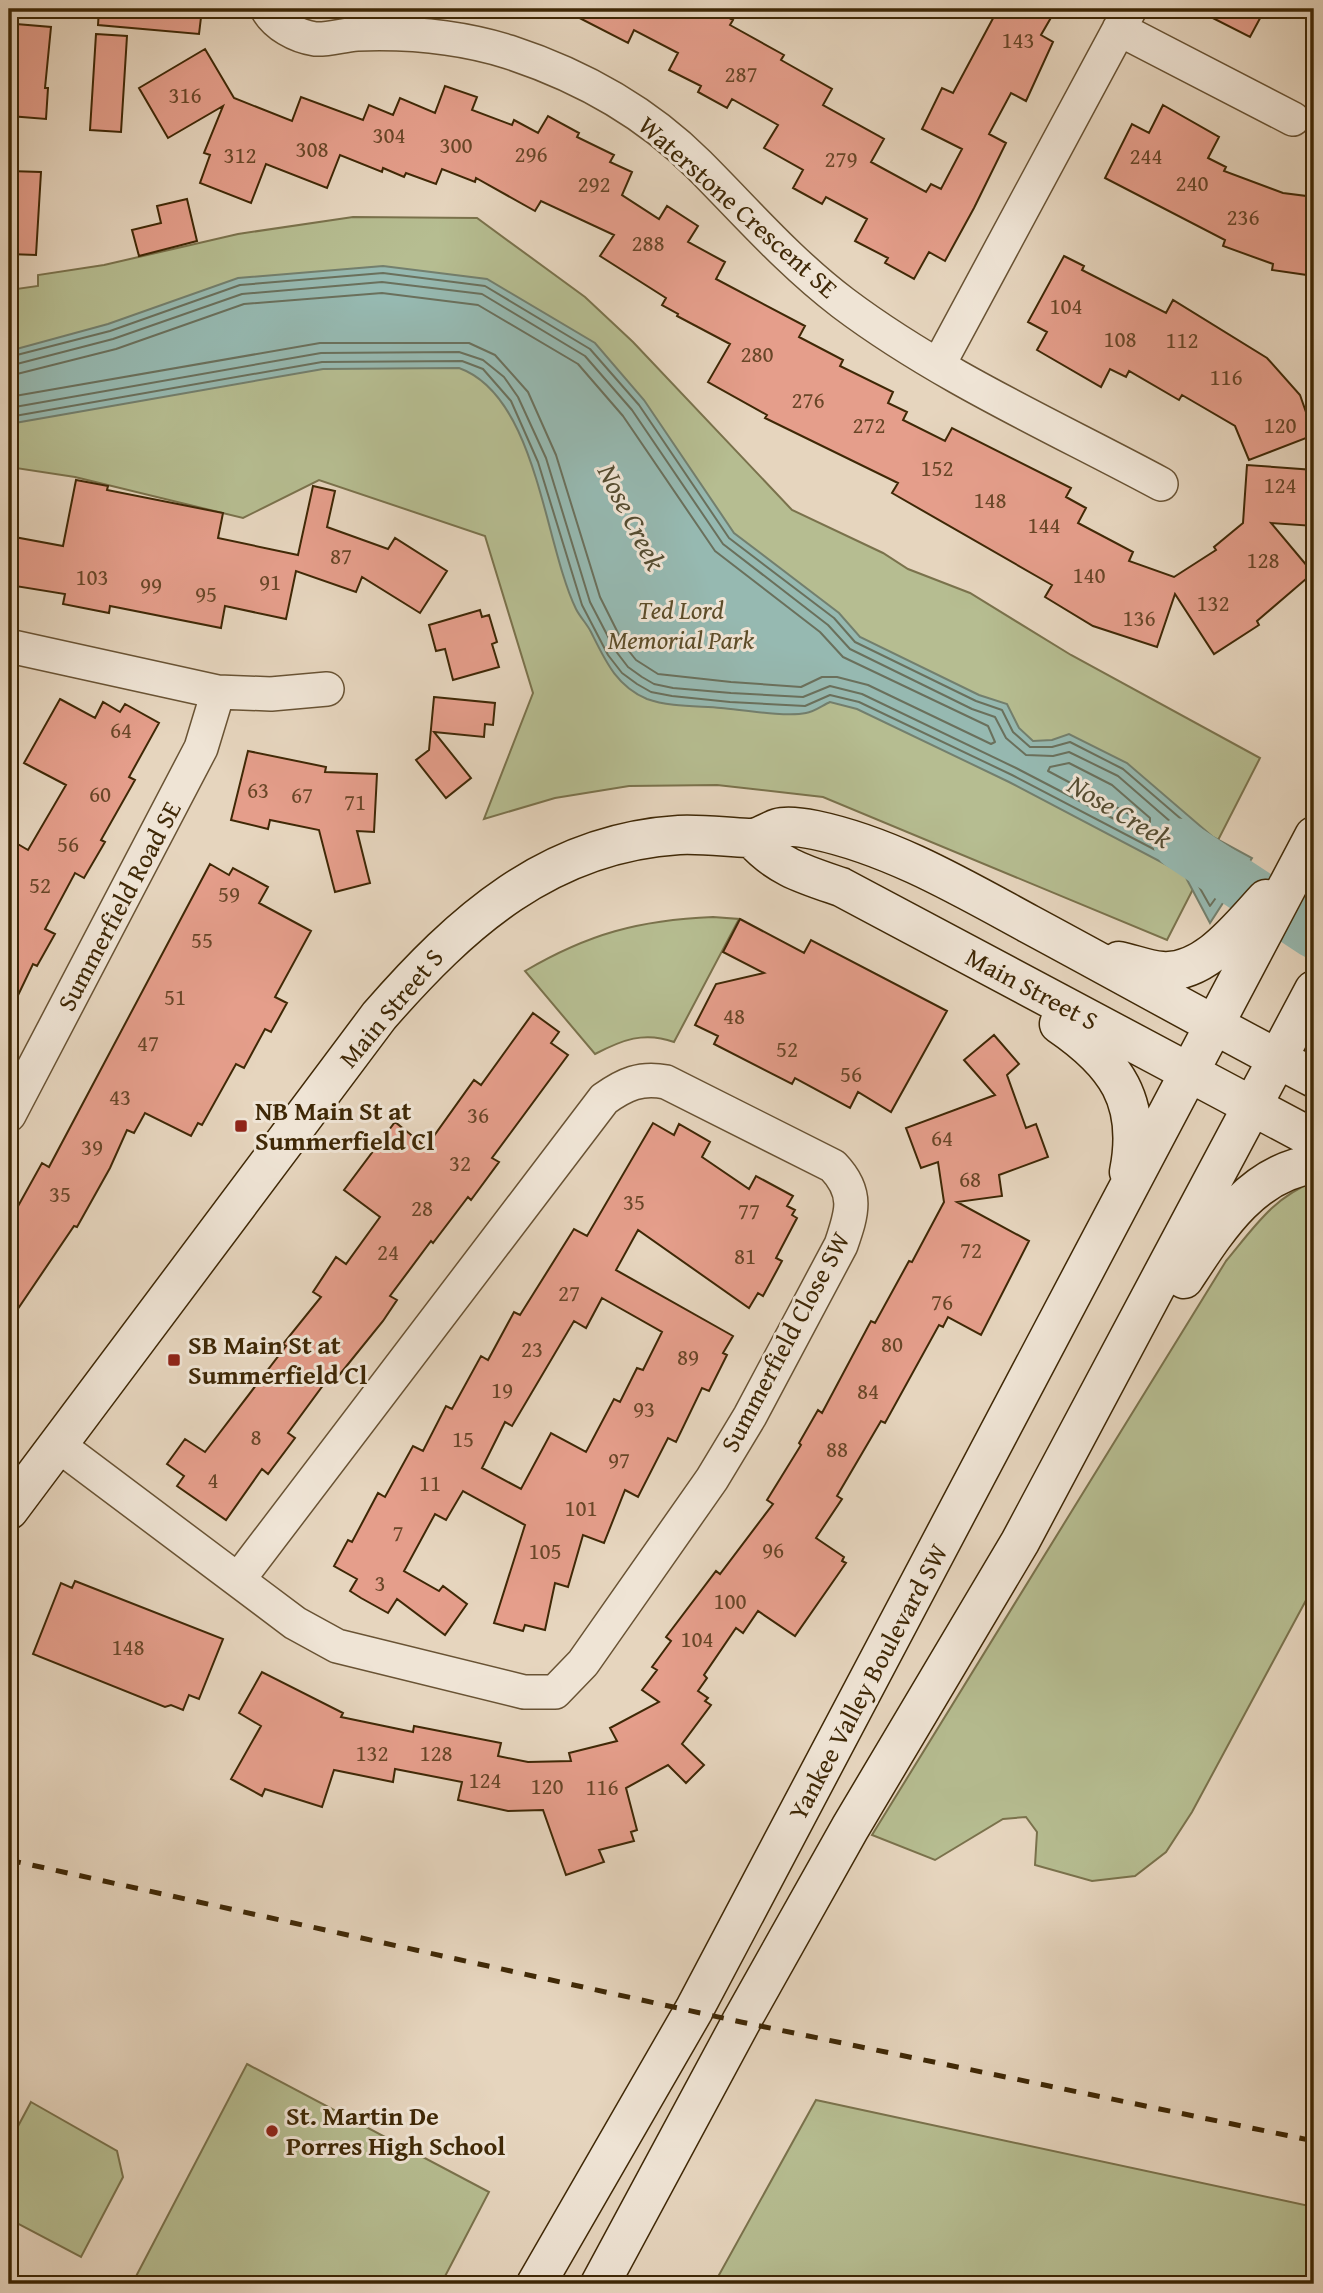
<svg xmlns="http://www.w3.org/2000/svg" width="1323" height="2293" font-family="'Gentium Book Plus',serif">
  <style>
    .green { fill: #b6bd91; stroke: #7a724c; stroke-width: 2 }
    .water { fill: #96b9b1; stroke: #737f6d; stroke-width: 2 }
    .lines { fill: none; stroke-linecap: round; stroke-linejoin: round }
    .shore { stroke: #6a705c; stroke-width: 2 }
    .river { stroke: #96b9b1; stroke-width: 51 }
    .building { fill: #e59e8b; stroke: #3f2806; stroke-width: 2; fill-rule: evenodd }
    .minor-casing { stroke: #695334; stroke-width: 36 }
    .secondary-casing { stroke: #3f2806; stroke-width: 41 }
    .minor { stroke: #efe4d5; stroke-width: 33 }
    .secondary { stroke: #efe4d5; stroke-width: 38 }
    .rail { stroke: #3f2806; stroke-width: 5; stroke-dasharray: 12 12; stroke-linecap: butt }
    .poi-dot { fill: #8f2418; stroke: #efe4d5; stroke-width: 2.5 }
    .labels { text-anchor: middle; stroke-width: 6; stroke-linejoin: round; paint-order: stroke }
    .number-label { font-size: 23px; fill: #684627 }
    .street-label { font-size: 26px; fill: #3f2806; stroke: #efe4d5 }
    .park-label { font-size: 26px; font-style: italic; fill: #5d4d29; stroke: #efe4d5 }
    .poi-label { font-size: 26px; font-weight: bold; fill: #3f2806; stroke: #efe4d5; text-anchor: start }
    .water-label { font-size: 28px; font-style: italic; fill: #554c31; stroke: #efe4d5 }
  </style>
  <rect width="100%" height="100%" fill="#e6d5be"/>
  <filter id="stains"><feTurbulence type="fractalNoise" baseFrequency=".00286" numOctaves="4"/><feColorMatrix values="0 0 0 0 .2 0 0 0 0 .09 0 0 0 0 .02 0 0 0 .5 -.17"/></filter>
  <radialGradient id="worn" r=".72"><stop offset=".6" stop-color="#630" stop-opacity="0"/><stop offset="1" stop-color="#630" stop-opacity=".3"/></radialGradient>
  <path class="green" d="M 353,217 L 477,218 L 585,297 L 633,342 L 792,510 L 883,553 L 908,569 L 970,593 L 1071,655 L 1260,758 L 1167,940 L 823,797 L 717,785 L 629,786 L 555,798 L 484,819 L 533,693 L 485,536 L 319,480 L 243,518 L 75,477 L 9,467 L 9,290 L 38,286 L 38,275 L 104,265 L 238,234 Z
    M 713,917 L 739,919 L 674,1042 C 644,1031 622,1040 595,1054 L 525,971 C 588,934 639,920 713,917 Z
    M 1314,1182 L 1314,1592 L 1311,1591 L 1192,1812 L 1166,1852 L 1135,1876 L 1092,1881 L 1035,1865 L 1037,1832 L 1026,1817 L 1003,1819 L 935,1860 L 872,1835 L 1226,1261 C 1252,1230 1274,1196 1314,1182 Z
    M 247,2064 L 489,2192 L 441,2284 L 132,2284 Z
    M 816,2100 L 1314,2207 L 1314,2284 L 714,2284 Z
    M 31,2102 L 117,2151 L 123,2177 L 81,2257 L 9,2219 L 9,2143 Z"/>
  <path class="water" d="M 383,266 L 487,279 L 595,343 L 644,400 L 734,533 L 839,613 L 860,637 L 979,695 L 1007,704 L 1019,728 L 1033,741 L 1052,740 L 1069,734 L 1127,763 L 1213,837 L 1252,858 L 1210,923 L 1184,874 L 1009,782 L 857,709 L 830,702 C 823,705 814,712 806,713 C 786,717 743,710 721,708 C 698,706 669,707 647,699 C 616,686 605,660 591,632 C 587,624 580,617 576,609 C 544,543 537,396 459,368 L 323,369 L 9,424 L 9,351 L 108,324 L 238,278 Z"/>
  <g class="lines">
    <path class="shore" d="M 9,357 L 110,331 L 240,285 L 383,273 L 485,286 L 590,349 L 639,405 L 729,538 L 834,618 L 855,642 L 976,701 L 1002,710 L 1013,732 L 1030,747 L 1052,747 L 1070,742 L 1123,769 L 1209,843 L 1239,859 L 1241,863 L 1210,906 L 1188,867 L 1012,775 L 859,702 L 830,695 L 805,706 L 730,702 L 672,696 L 651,692 L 637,684 L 622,673 L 608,655 L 582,605 L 538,462 L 511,401 L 483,369 L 462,361 L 322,362 L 9,417
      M 9,366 L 113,339 L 242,294 L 382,282 L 482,294 L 585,356 L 632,410 L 723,544 L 828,625 L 850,649 L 972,709 L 995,717 L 1006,738 L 1026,755 L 1053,756 L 1069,752 L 1118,776 L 1203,850 L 1227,862 L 1228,866 L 1215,887 L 1211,888 L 1191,859 L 1016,768 L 862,694 L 830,686 L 803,697 L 731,693 L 673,688 L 654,684 L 642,677 L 628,667 L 615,650 L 590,602 L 546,458 L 518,397 L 504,377 L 483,360 L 459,352 L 321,353 L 9,408
      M 9,376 L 116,349 L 244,304 L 382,293 L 478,305 L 578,364 L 623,416 L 715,551 L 820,632 L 843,657 L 988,726 L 995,742 L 991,744 L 868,685 L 837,677 L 822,677 L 801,687 L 731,682 L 658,674 L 636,660 L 624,645 L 600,597 L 556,455 L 528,392 L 495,355 L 469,343 L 320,343 L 9,397
      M 1069,763 L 1112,785 L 1150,818 L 1150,822 L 1146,823 L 1048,771 L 1050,767 Z"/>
    <path class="river" d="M 1179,844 L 1314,933"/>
  </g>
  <path class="building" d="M 99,9 L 202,9 L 199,34 L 98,25 Z
    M 562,9 L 713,9 L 733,20 L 730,25 L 784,55 L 781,60 L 832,89 L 823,105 L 884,139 L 871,162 L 926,192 L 931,184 L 941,189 L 962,149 L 922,129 L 942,88 L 953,93 L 998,9 L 1056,9 L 1041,35 L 1053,42 L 1026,101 L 1011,93 L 989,134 L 1006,143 L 974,208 L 945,261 L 929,252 L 914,279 L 885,263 L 888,258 L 855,241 L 867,219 L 826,197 L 822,204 L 793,188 L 803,170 L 764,148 L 778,125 L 732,99 L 727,108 L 698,92 L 701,86 L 669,70 L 678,53 L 634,30 L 628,43 Z
    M 1195,9 L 1265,9 L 1250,37 Z
    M 16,24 L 51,27 L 45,88 L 48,88 L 46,119 L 10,116 Z
    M 96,34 L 127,36 L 121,132 L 90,130 Z
    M 205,49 L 234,98 L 292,121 L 301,97 L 363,120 L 369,105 L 393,115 L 400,98 L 435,113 L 445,86 L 477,97 L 472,110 L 512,125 L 514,120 L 538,133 L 548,116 L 579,133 L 577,137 L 614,155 L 610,162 L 632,172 L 622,195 L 659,219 L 667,206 L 698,226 L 688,242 L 725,262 L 716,279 L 805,326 L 799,337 L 843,360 L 840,366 L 893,392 L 888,403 L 907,412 L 903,420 L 945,441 L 952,428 L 1071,488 L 1066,497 L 1086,508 L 1078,523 L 1133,552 L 1129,561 L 1174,577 L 1216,550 L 1214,547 L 1243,523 L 1247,465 L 1314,470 L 1314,526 L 1271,523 L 1313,573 L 1257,621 L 1259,625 L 1214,654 L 1175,594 L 1157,647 L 1093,626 L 1045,597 L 1052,585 L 892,493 L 898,483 L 765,418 L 767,415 L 708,382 L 730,344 L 677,316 L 678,314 L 662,305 L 666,298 L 600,256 L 614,235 L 541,201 L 535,211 L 476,178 L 475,182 L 442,169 L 436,184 L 406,173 L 404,177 L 383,168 L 382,172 L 340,155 L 327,188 L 266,164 L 251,203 L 200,183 L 210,155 L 204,153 L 223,106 L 168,138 L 139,88 Z
    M 1163,105 L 1219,137 L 1208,158 L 1226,167 L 1224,171 L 1283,193 L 1314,197 L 1314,276 L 1272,270 L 1273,264 L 1223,246 L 1225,240 L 1105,178 L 1132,124 L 1149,133 Z
    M 9,171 L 41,172 L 36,255 L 9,254 Z
    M 187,199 L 197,241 L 139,256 L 132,230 L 161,223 L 157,206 Z
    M 1064,256 L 1084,266 L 1082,270 L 1166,313 L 1173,300 L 1267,358 L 1300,395 L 1314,435 L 1249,460 L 1235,426 L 1182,395 L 1179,400 L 1129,371 L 1126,377 L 1110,369 L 1101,387 L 1037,350 L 1047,332 L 1028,322 Z
    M 76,480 L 108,486 L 107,490 L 223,513 L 218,538 L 298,555 L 313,486 L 335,491 L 327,527 L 388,549 L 395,538 L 447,571 L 420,613 L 362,577 L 356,592 L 296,571 L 286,619 L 225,606 L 221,628 L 110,606 L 109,613 L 63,604 L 65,594 L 9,585 L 9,536 L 63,546 Z
    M 480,610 L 482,617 L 489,615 L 497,642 L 492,644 L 499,667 L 453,680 L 445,649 L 436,651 L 429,625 Z
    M 434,697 L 495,703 L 493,725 L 485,724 L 484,737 L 434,732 L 471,778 L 446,798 L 416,760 L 429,750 Z
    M 60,699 L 95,718 L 103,702 L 120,712 L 125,704 L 159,723 L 129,777 L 135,780 L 101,840 L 105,842 L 84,878 L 75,873 L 45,929 L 55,934 L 37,966 L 33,964 L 9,1014 L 9,839 L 28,850 L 66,785 L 24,763 Z
    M 248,751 L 326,767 L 325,772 L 377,774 L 374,832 L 357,831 L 370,883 L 335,892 L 319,830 L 270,820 L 268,829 L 231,820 Z
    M 210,864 L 229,875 L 233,868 L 268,887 L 259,903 L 311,931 L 275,997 L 287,1003 L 271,1032 L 265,1029 L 244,1068 L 236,1064 L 202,1125 L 198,1123 L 191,1136 L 145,1113 L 134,1133 L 127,1130 L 110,1168 L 77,1227 L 74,1226 L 9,1322 L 9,1202 L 17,1208 L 42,1163 L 49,1167 Z
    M 740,919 L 804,953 L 811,940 L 947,1011 L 891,1112 L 858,1092 L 850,1108 L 795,1078 L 792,1084 L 714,1044 L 718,1036 L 695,1025 L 716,984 L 764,973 L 723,952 Z
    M 533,1013 L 559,1032 L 551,1043 L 568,1055 L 492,1158 L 499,1162 L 471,1200 L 468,1197 L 433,1243 L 431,1241 L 390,1296 L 397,1300 L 383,1321 L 332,1384 L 327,1380 L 288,1433 L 295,1438 L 268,1474 L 262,1469 L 226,1520 L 177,1486 L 184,1476 L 167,1464 L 185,1439 L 205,1452 L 286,1346 L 283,1344 L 321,1297 L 313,1292 L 336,1257 L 346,1264 L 380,1217 L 344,1190 L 395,1122 L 426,1147 L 474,1080 L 481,1085 Z
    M 994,1035 L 1019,1064 L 1007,1075 L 1026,1128 L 1036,1124 L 1048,1157 L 999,1175 L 1002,1196 L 957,1202 L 1029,1241 L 981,1335 L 948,1317 L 943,1327 L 939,1325 L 885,1423 L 881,1421 L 837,1496 L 842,1499 L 816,1538 L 844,1557 L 842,1561 L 846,1563 L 795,1636 L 758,1611 L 743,1633 L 736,1628 L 704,1675 L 707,1678 L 698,1691 L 708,1698 L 705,1701 L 711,1705 L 682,1744 L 704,1765 L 686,1783 L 668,1765 L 626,1788 L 637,1830 L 631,1832 L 634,1841 L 599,1850 L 604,1862 L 566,1875 L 543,1810 L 508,1811 L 458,1800 L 462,1782 L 395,1769 L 393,1782 L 334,1770 L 322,1807 L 265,1789 L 262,1796 L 231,1779 L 261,1726 L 239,1713 L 262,1672 L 343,1713 L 341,1717 L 413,1732 L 414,1726 L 501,1743 L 498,1756 L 528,1762 L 571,1761 L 569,1753 L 617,1741 L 610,1728 L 659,1702 L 642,1690 L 657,1670 L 652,1667 L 671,1641 L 666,1637 L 716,1571 L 720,1574 L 773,1504 L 767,1500 L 801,1445 L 799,1443 L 818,1410 L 822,1413 L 871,1321 L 875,1323 L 909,1261 L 912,1262 L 944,1202 L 938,1162 L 921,1168 L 906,1128 L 995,1095 L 964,1060 Z
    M 653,1123 L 674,1135 L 679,1124 L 710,1142 L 702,1157 L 749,1189 L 756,1176 L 793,1196 L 787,1206 L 795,1210 L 792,1215 L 797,1218 L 776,1258 L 782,1261 L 763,1296 L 758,1293 L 749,1308 L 638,1230 L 616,1270 L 733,1336 L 723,1353 L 727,1355 L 709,1391 L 702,1388 L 676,1442 L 668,1438 L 638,1497 L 625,1490 L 604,1543 L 583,1535 L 568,1587 L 555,1583 L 545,1630 L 525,1625 L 523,1631 L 494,1623 L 525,1525 L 463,1491 L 446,1520 L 435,1514 L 404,1571 L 439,1591 L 443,1586 L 467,1604 L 445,1635 L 397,1599 L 388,1613 L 361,1598 L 350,1591 L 357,1579 L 334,1566 L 348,1540 L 352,1542 L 378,1493 L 385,1497 L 413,1446 L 423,1451 L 446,1406 L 452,1409 L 481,1356 L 488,1360 L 514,1312 L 520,1315 L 574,1229 L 587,1236 ZM 602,1298 L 662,1332 L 643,1370 L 637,1368 L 620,1402 L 614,1399 L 586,1452 L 551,1433 L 521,1489 L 482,1468 L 505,1422 L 512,1426 L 574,1321 L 586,1328 Z
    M 75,1581 L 223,1639 L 199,1699 L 189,1695 L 183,1710 L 171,1705 L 165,1707 L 33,1654 L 61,1583 L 72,1588 Z"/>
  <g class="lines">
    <defs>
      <path id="minor" d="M 267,9 C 276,25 296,36 315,39 C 328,40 343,35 357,34 C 407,32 461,37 509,52 C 579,75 646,112 698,164 C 746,212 789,262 843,303 C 940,376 1055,427 1161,484
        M 1119,29 L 1293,119
        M 939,364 L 1130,9
        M 9,646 L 218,692 L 201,748 L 9,1115
        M 218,692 L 271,694 L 327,689
        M 58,1445 L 295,1623 L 337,1646 L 524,1692 L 555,1692 L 583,1663 L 712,1479 L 750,1416 L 841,1245 C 852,1213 859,1193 833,1166 L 666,1082 C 641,1077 625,1084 604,1099 L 238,1580"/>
      <path id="secondary" d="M 753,839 C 777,867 806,875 841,887 L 1314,1139
        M 1119,961 C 1133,964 1148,970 1162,971 C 1205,974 1239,928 1266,899
        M 1059,1024 C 1116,1063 1143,1101 1129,1172
        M 1184,1279 C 1217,1229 1251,1173 1314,1164
        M 9,1510 L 379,1016 C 461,922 548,843 679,835 C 703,834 725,837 748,838 C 759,839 768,831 778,828 C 788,825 805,828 815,830 C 891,846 961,887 1029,924 C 1124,975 1218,1028 1314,1078
        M 536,2284 L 694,2010 L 1314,836
        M 600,2284 L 741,2022 L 850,1828 L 1020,1542 L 1314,990"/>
    </defs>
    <use href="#minor" class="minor-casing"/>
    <use href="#secondary" class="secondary-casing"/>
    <use href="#minor" class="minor"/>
    <use href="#secondary" class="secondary"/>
    <path class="rail" d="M 9,1860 L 741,2022 L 1314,2141"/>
  </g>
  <g class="poi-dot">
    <rect x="234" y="1119" width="14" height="14" rx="3.5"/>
    <rect x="167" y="1353" width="14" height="14" rx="3.5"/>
    <circle cx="272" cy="2131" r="7"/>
  </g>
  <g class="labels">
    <g class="number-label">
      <text x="1018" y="48">143</text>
      <text x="741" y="82">287</text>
      <text x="185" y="103">316</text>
      <text x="389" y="143">304</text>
      <text x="456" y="153">300</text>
      <text x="312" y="157">308</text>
      <text x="531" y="162">296</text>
      <text x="240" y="163">312</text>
      <text x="1146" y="164">244</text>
      <text x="841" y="167">279</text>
      <text x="1192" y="191">240</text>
      <text x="594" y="192">292</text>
      <text x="1243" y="225">236</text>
      <text x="648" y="251">288</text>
      <text x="1066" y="314">104</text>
      <text x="1120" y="347">108</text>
      <text x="1182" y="348">112</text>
      <text x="757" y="362">280</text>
      <text x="1226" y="385">116</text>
      <text x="808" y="408">276</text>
      <text x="869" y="433">272</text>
      <text x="1280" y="433">120</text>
      <text x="937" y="476">152</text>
      <text x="1280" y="493">124</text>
      <text x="990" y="508">148</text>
      <text x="1044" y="533">144</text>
      <text x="341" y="564">87</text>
      <text x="1263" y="568">128</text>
      <text x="1089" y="583">140</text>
      <text x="92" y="585">103</text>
      <text x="270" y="590">91</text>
      <text x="151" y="593">99</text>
      <text x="206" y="602">95</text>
      <text x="1213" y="611">132</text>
      <text x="1139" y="626">136</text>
      <text x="121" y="738">64</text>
      <text x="258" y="798">63</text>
      <text x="100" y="802">60</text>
      <text x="302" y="803">67</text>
      <text x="355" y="810">71</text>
      <text x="68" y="852">56</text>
      <text x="40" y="893">52</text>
      <text x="229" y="902">59</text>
      <text x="202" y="948">55</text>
      <text x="175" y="1005">51</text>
      <text x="734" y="1024">48</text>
      <text x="148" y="1051">47</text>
      <text x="787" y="1057">52</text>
      <text x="851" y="1082">56</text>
      <text x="120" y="1105">43</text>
      <text x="478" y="1123">36</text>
      <text x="942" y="1146">64</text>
      <text x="92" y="1155">39</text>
      <text x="460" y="1171">32</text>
      <text x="970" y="1187">68</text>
      <text x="60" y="1202">35</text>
      <text x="634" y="1210">35</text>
      <text x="422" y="1216">28</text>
      <text x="749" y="1219">77</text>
      <text x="971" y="1258">72</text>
      <text x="388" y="1260">24</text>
      <text x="745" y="1264">81</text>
      <text x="569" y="1301">27</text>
      <text x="942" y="1310">76</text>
      <text x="892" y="1352">80</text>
      <text x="532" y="1357">23</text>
      <text x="688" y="1365">89</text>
      <text x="502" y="1398">19</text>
      <text x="868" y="1399">84</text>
      <text x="644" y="1417">93</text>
      <text x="256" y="1445">8</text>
      <text x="463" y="1447">15</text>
      <text x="837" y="1457">88</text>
      <text x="619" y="1468">97</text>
      <text x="213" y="1488">4</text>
      <text x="430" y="1491">11</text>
      <text x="581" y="1516">101</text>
      <text x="398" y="1541">7</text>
      <text x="773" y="1558">96</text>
      <text x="545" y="1559">105</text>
      <text x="380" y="1591">3</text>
      <text x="730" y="1609">100</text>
      <text x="697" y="1647">104</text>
      <text x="128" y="1655">148</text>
      <text x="372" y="1761">132</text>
      <text x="436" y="1761">128</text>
      <text x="485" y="1788">124</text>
      <text x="547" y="1794">120</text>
      <text x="602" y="1795">116</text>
    </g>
    <g class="street-label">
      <text transform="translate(738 207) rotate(42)" y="9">Waterstone Crescent SE</text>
      <text transform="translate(119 906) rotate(-62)" y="9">Summerfield Road SE</text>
      <text transform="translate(1032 989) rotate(28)" y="9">Main Street S</text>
      <text transform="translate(391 1008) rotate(-50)" y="9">Main Street S</text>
      <text transform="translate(785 1342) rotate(-62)" y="9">Summerfield Close SW</text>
      <text transform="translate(868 1682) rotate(-62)" y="9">Yankee Valley Boulevard SW</text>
    </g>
    <g class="park-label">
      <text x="681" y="619">Ted Lord<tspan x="681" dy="30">Memorial Park</tspan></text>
    </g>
    <g class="poi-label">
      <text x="255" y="1120">NB Main St at<tspan x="255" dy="30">Summerfield Cl</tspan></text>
      <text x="188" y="1354">SB Main St at<tspan x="188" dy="30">Summerfield Cl</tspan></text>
      <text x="286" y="2125">St. Martin De<tspan x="286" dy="30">Porres High School</tspan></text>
    </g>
    <g class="water-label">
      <text transform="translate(632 517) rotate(63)" y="10">Nose Creek</text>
      <text transform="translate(1120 811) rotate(31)" y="10">Nose Creek</text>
    </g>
  </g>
  <rect width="1323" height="2293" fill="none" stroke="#e6d5be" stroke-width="35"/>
  <rect x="10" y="10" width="1302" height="2272" fill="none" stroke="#3f2806" stroke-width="3.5"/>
  <rect x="18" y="18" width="1288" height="2258" fill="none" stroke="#3f2806" stroke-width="2"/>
  <rect width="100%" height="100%" filter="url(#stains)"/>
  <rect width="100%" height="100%" fill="url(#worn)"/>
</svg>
